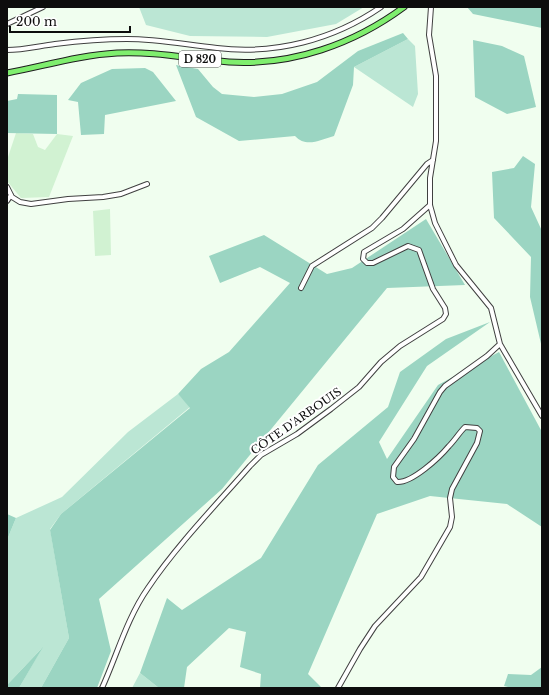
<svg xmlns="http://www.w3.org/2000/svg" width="549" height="695" font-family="'Libre Baskerville',serif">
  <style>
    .farmland { fill: #d1f2d2 }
    .green { fill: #bbe6d4 }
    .forest { fill: #9bd5c2 }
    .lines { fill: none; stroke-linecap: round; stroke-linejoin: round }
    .minor-casing { stroke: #404040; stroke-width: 6 }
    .major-casing { stroke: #1e1e1e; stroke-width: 7 }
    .minor { stroke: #fff; stroke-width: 4 }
    .major { stroke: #7fee6e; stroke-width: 5 }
    .labels { text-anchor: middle; stroke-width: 4; stroke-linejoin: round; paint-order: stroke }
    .shield { fill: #fff; stroke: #565656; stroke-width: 1 }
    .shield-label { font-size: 10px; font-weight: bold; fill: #0d0d0d }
    .street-label { font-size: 11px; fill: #0d0d0d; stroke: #fff }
  </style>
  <rect width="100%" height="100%" fill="#f0feef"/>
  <path class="farmland" d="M 16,133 L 33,134 L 38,147 L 45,150 L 57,134 L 73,136 L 49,197 L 21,198 L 7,181 L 7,160 Z
    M 110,209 L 111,255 L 95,256 L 93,211 Z"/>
  <path class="green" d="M 139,7 L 364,7 L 336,24 L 267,37 L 190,36 L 146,25 Z
    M 408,39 L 415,46 L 418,94 L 413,107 L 354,67 Z
    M 178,394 L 190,407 L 61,514 L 50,529 L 69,638 L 41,688 L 19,688 L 42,648 L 7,685 L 7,540 L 16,518 L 62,497 L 128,432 Z
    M 140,673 L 159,688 L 132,688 Z"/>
  <path class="forest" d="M 467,7 L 542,7 L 542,28 L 473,14 Z
    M 403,33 L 408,39 L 354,67 L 353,85 L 334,136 C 320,140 306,148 295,136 L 239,141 L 196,117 L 176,65 L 198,69 L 213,87 L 222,94 L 254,97 L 282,94 L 317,82 L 358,51 Z
    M 473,40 L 502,46 L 524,56 L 536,107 L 507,114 L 475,97 Z
    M 145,68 L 153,72 L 176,101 L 105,115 L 104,134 L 81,135 L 78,102 L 68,100 L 81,83 L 112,69 Z
    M 18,94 L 57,95 L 57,134 L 7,133 L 7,101 L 17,99 Z
    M 523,156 L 535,164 L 531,207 L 542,231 L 542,348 L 530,297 L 531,257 L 494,218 L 492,172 L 514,168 Z
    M 426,219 L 465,285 L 387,288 L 222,489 L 99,599 L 111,651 L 97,688 L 41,688 L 69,638 L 50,530 L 61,514 L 190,408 L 178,394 L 201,369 L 229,352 L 290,283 L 260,267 L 220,283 L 209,256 L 264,235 L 327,274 L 352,268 Z
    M 490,322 L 427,366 L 379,442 L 387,459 L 438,385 L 499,352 L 542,432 L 542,527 L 507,504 L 430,496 L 377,514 L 308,674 L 322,688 L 260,688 L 261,674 L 240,667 L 246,632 L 229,628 L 187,667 L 184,688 L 159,688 L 140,673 L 167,598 L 182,610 L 261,558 L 318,465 L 388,407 L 400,372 L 446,339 Z
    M 7,514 L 16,518 L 7,540 Z
    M 43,647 L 19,688 L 7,688 L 7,685 Z
    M 542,667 L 542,688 L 512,688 L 504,686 L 508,674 L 531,675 Z"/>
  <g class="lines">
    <defs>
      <path id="minor" d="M 431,7 L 429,35 L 436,76 L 436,141 L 430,178 L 430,205 L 435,223 L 456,265 L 491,308 L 500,344 L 542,416
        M 7,24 L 43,7
        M 7,50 C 23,50 39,46 55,44 C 79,41 103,39 127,39 C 158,39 187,45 217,48 C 275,55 333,40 381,7
        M 7,187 L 12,197 L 20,202 L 31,204 L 68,199 L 103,197 L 121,194 L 147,184
        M 7,201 L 11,195
        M 301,288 L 312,266 L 372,228 L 382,218 L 427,164 L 433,160
        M 102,688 C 117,655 127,618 148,588 C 177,545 216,505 250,466 L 261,455 L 297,434 L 331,409 L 359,387 L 381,362 L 400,346 L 443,319 L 446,314 L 445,308 L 433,289 L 419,250 L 408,246 L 373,263 L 367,263 L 363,259 L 364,252 L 403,229 L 430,205
        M 338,688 L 360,649 L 375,626 L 421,577 L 450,527 L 452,517 L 450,498 L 452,489 L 477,443 L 480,431 L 477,428 L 465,427 C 459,433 455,440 449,446 C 439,458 412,483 397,482 L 393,477 L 394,467 L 414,439 L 440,392 L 445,386 L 487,356 L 500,344"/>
      <path id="major" d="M 7,73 C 44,66 80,55 117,53 C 154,51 191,59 229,62 C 292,66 354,44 404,7"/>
    </defs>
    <use href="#minor" class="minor-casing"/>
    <use href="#major" class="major-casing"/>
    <use href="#minor" class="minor"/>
    <use href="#major" class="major"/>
  </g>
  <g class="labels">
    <rect class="shield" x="179" y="51" width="42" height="16" rx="3"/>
    <g class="shield-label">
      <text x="200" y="63">D 820</text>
    </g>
    <g class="street-label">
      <text transform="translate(296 421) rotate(-35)" y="4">CÔTE D'ARBOUIS</text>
    </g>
  </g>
  <rect width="549" height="695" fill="none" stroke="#0d0d0d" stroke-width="16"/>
  <path d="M10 26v6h120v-6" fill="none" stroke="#0d0d0d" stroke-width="2"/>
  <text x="16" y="26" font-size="12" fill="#0d0d0d" stroke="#ffffff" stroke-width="3" paint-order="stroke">200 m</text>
</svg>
